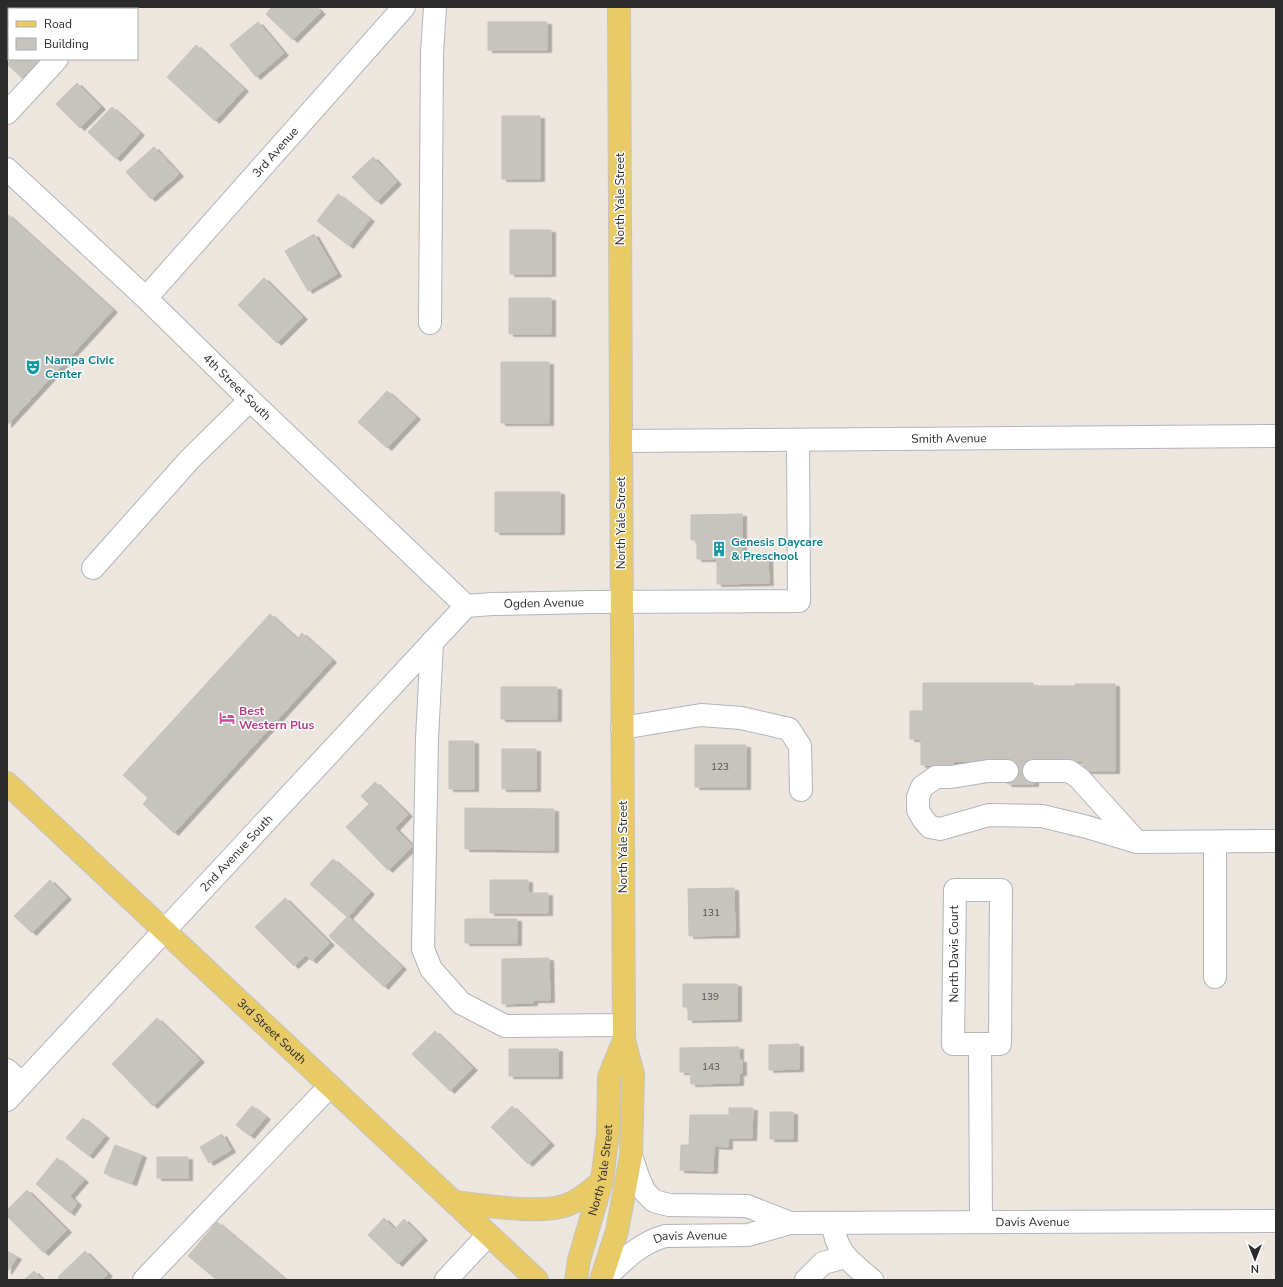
<svg xmlns="http://www.w3.org/2000/svg" width="1283" height="1287" font-family="'Nunito Sans',sans-serif">
  <style>
    .building { fill: #c7c3bd; stroke: #c7c2b8; filter: url(#shadow) }
    .lines { fill: none; stroke-linecap: round; stroke-linejoin: round }
    .minor-casing { stroke: #b1b4bd; stroke-width: 24 }
    .major-casing { stroke: #c4c4c4; stroke-width: 24 }
    .minor { stroke: #fff; stroke-width: 22 }
    .major { stroke: #e8cb67; stroke-width: 22 }
    .labels { text-anchor: middle; stroke-width: 3; stroke-linejoin: round; paint-order: stroke }
    .number-label { font-size: 10px; fill: #525150 }
    .street-label { font-size: 12px; fill: #2b2b2b; stroke: #fff }
    .culture-label { font-size: 12px; font-weight: bold; fill: #0d838f; stroke: #fff; text-anchor: start }
    .hotel-label { font-size: 12px; font-weight: bold; fill: #b23c85; stroke: #fff; text-anchor: start }
  </style>
  <defs>
    <filter id="shadow"><feDropShadow dx="4.5" dy="2.5" stdDeviation="0" flood-color="#0004"/></filter>
  </defs>
  <rect width="100%" height="100%" fill="#ece6de"/>
  <path class="building" d="M 272,7 L 316,7 L 321,12 L 293,40 L 266,14 Z
    M 258,22 L 284,53 L 256,77 L 230,45 Z
    M 488,22 L 547,22 L 547,50 L 488,50 Z
    M 196,45 L 244,89 L 215,121 L 167,77 Z
    M 12,59 L 41,59 L 22,78 L 7,64 Z
    M 77,83 L 101,107 L 80,128 L 56,104 Z
    M 112,107 L 140,133 L 116,159 L 88,132 Z
    M 502,116 L 540,116 L 540,179 L 502,179 Z
    M 154,147 L 179,174 L 151,199 L 126,172 Z
    M 373,157 L 397,182 L 377,202 L 352,177 Z
    M 338,194 L 370,219 L 349,246 L 317,221 Z
    M 7,214 L 113,310 L 7,425 Z
    M 510,230 L 551,230 L 551,274 L 510,274 Z
    M 314,234 L 337,274 L 308,291 L 285,251 Z
    M 264,278 L 303,317 L 277,343 L 238,305 Z
    M 509,298 L 551,298 L 551,334 L 509,334 Z
    M 501,362 L 549,362 L 549,423 L 501,423 Z
    M 387,391 L 416,417 L 387,448 L 358,422 Z
    M 495,492 L 560,492 L 560,532 L 495,532 Z
    M 742,514 L 742,558 L 768,558 L 769,583 L 717,584 L 717,559 L 697,559 L 697,540 L 691,540 L 691,515 Z
    M 270,614 L 297,639 L 302,633 L 332,660 L 174,833 L 143,804 L 148,798 L 123,775 Z
    M 923,683 L 1033,683 L 1033,686 L 1075,686 L 1075,684 L 1115,684 L 1115,771 L 1083,771 L 1083,761 L 953,761 L 953,765 L 921,765 L 921,739 L 910,739 L 910,711 L 923,711 Z
    M 501,687 L 557,687 L 557,719 L 501,719 Z
    M 449,741 L 474,741 L 474,789 L 449,789 Z
    M 695,745 L 746,745 L 746,787 L 695,787 Z
    M 502,749 L 536,749 L 536,789 L 502,789 Z
    M 1007,761 L 1034,761 L 1034,784 L 1007,784 Z
    M 375,782 L 408,814 L 395,828 L 413,846 L 388,870 L 346,827 L 369,804 L 361,796 Z
    M 465,808 L 554,809 L 554,850 L 465,849 Z
    M 333,859 L 370,892 L 348,917 L 402,967 L 384,987 L 329,936 L 347,917 L 310,884 Z
    M 50,880 L 67,897 L 32,933 L 14,916 Z
    M 490,880 L 528,880 L 528,893 L 548,893 L 548,913 L 490,913 Z
    M 734,888 L 735,935 L 689,936 L 688,889 Z
    M 285,898 L 330,943 L 312,961 L 306,955 L 294,966 L 255,927 Z
    M 465,919 L 517,919 L 517,943 L 465,943 Z
    M 549,958 L 550,1000 L 533,1000 L 533,1003 L 502,1004 L 502,959 Z
    M 683,984 L 737,984 L 737,1019 L 688,1020 L 688,1007 L 683,1007 Z
    M 157,1018 L 200,1060 L 153,1106 L 112,1064 Z
    M 435,1031 L 473,1068 L 450,1091 L 412,1054 Z
    M 799,1044 L 799,1069 L 769,1070 L 769,1045 Z
    M 739,1047 L 739,1060 L 742,1060 L 742,1073 L 739,1073 L 739,1083 L 691,1084 L 690,1072 L 680,1072 L 680,1048 Z
    M 509,1049 L 558,1049 L 558,1076 L 509,1076 Z
    M 252,1106 L 266,1117 L 250,1136 L 236,1125 Z
    M 512,1106 L 550,1143 L 528,1164 L 491,1127 Z
    M 729,1108 L 753,1108 L 752,1138 L 728,1138 L 728,1147 L 714,1146 L 713,1171 L 680,1170 L 681,1145 L 689,1145 L 690,1115 L 729,1115 Z
    M 770,1112 L 793,1112 L 793,1139 L 770,1139 Z
    M 83,1118 L 105,1136 L 89,1156 L 66,1138 Z
    M 222,1134 L 231,1150 L 209,1163 L 200,1147 Z
    M 115,1145 L 142,1155 L 132,1183 L 104,1173 Z
    M 157,1157 L 188,1157 L 188,1178 L 157,1178 Z
    M 57,1158 L 84,1180 L 70,1196 L 77,1203 L 70,1213 L 36,1184 Z
    M 27,1190 L 67,1230 L 44,1253 L 7,1216 L 7,1210 Z
    M 384,1218 L 395,1229 L 404,1219 L 423,1238 L 398,1264 L 368,1235 Z
    M 217,1222 L 286,1280 L 217,1280 L 188,1256 Z
    M 7,1251 L 17,1257 L 7,1272 Z
    M 85,1251 L 108,1274 L 102,1280 L 60,1280 L 58,1277 Z
    M 34,1271 L 43,1280 L 24,1280 Z"/>
  <g class="lines">
    <defs>
      <g id="minor">
        <path d="M 104,9 L 106,7"/>
        <path d="M 7,113 L 57,59"/>
        <path id="s1" d="M 7,169 L 146,298 L 250,400 L 466,606"/>
        <path id="s2" d="M 146,298 L 404,7"/>
        <path d="M 430,323 L 432,53 L 435,7"/>
        <path id="s3" d="M 621,441 L 1276,436"/>
        <path d="M 93,568 L 190,459 L 250,400"/>
        <path id="s4" d="M 466,606 L 492,604 L 591,602 L 799,601 L 798,441"/>
        <path d="M 432,642 L 427,739 L 423,949 L 431,969 L 461,1003 L 505,1026 L 624,1025"/>
        <path d="M 622,728 L 701,715 L 741,718 L 789,729 L 800,746 L 801,790"/>
        <path d="M 1007,771 L 988,771 L 951,777 L 936,777 L 922,787 L 918,797 L 918,810 L 923,819 L 930,827 L 940,829 L 989,815 L 1042,816 L 1087,827 L 1137,842 L 1276,841"/>
        <path d="M 1034,771 L 1069,771 L 1079,778 L 1137,842"/>
        <path d="M 1215,842 L 1215,977"/>
        <path d="M 955,890 L 1001,890 L 1000,1044 L 953,1044 Z"/>
        <path d="M 980,1044 L 981,1222"/>
        <path d="M 7,1070 L 22,1084"/>
        <path id="s5" d="M 7,1100 L 466,606"/>
        <path d="M 631,1156 L 639,1179 L 645,1192 L 654,1201 L 669,1205 L 747,1206 L 790,1223"/>
        <path d="M 833,1223 C 836,1254 850,1261 872,1280"/>
        <path d="M 144,1280 L 330,1086"/>
        <path d="M 446,1280 L 488,1235"/>
        <path id="s6" d="M 603,1280 C 623,1261 638,1244 665,1236 L 748,1235 L 790,1223 L 1276,1221"/>
        <path d="M 806,1280 L 823,1263 L 846,1257"/>
      </g>
      <g id="major">
        <path id="s7" d="M 7,783 L 537,1280"/>
        <path d="M 454,1202 C 483,1205 540,1215 567,1205 C 581,1200 591,1190 602,1181"/>
        <path id="s8" d="M 576,1280 L 579,1260 L 602,1181 L 608,1133 L 609,1077 L 624,1040"/>
        <path d="M 601,1280 L 617,1231 L 631,1156 L 633,1074 L 624,1040 L 619,7"/>
      </g>
    </defs>
    <use href="#minor" class="minor-casing"/>
    <use href="#major" class="major-casing"/>
    <use href="#minor" class="minor"/>
    <use href="#major" class="major"/>
  </g>
  <defs>
    <symbol id="theatre-bare" viewBox="-9 -9 18 18"><path d="M-5-5.5Q0-4 5-5.5V0Q5 5 0 6Q-5 5-5 0ZM-3.3-2.5H-1v1.5H-3.3ZM1-2.5H3.3v1.5H1ZM-2.8 1Q0 5.5 2.8 1Z" fill="#0f9aa8" stroke="#fff" stroke-width="2.5" paint-order="stroke"/></symbol>
    <symbol id="building-bare" viewBox="-9 -9 18 18"><path d="M-4-6H4V6H1V3H-1V6H-4ZM-2.5-4.3h1.7v1.8h-1.7ZM.8-4.3h1.7v1.8H.8ZM-2.5-1h1.7V.8h-1.7ZM.8-1h1.7V.8H.8Z" fill="#0f9aa8" stroke="#fff" stroke-width="2.5" paint-order="stroke"/></symbol>
    <symbol id="hotel-bare" viewBox="-9 -9 18 18"><path d="M-6-4.5h1.5V1H6V5H4.5V3h-9V5H-6ZM-4 0a1.8 1.8 0 1 1 3.6 0ZM.5 0V-2.5h3Q6-2.5 6 0Z" fill="#d1479c" stroke="#fff" stroke-width="2.5" paint-order="stroke"/></symbol>
  </defs>
  <g fill-rule="evenodd">
    <use href="#theatre-bare" x="22" y="356" width="22" height="22"/>
    <use href="#building-bare" x="708" y="538" width="22" height="22"/>
    <use href="#hotel-bare" x="216" y="707" width="22" height="22"/>
  </g>
  <g class="labels">
    <g class="number-label">
      <text x="720" y="770">123</text>
      <text x="711" y="916">131</text>
      <text x="710" y="1000">139</text>
      <text x="711" y="1070">143</text>
    </g>
    <g class="street-label">
      <text dy="4" stroke="none"><textPath href="#s2" startOffset="195">3rd Avenue</textPath></text>
      <text transform="translate(620 199) rotate(-90)" y="4">North Yale Street</text>
      <text dy="4" stroke="none"><textPath href="#s1" startOffset="317">4th Street South</textPath></text>
      <text dy="4" stroke="none"><textPath href="#s3" startOffset="328">Smith Avenue</textPath></text>
      <text transform="translate(621 523) rotate(-90)" y="4">North Yale Street</text>
      <text dy="4" stroke="none"><textPath href="#s4" startOffset="78">Ogden Avenue</textPath></text>
      <text transform="translate(623 847) rotate(-90)" y="4">North Yale Street</text>
      <text dy="4" stroke="none"><textPath href="#s5" startOffset="337">2nd Avenue South</textPath></text>
      <text transform="translate(954 954) rotate(-90)" y="4">North Davis Court</text>
      <text dy="4" stroke="none"><textPath href="#s7" startOffset="363">3rd Street South</textPath></text>
      <text dy="4" stroke="none"><textPath href="#s8" startOffset="113">North Yale Street</textPath></text>
      <text dy="4" stroke="none"><textPath href="#s6" startOffset="446">Davis Avenue</textPath></text>
      <text dy="4" stroke="none"><textPath href="#s6" startOffset="102">Davis Avenue</textPath></text>
    </g>
    <g class="culture-label">
      <text x="45" y="364">Nampa Civic<tspan x="45" dy="14">Center</tspan></text>
      <text x="731" y="546">Genesis Daycare<tspan x="731" dy="14">&amp; Preschool</tspan></text>
    </g>
    <g class="hotel-label">
      <text x="239" y="715">Best<tspan x="239" dy="14">Western Plus</tspan></text>
    </g>
  </g>
  <rect width="1283" height="1287" fill="none" stroke="#2b2b2b" stroke-width="16"/>
  <rect x="8" y="8" width="130" height="52" fill="#ffffff" stroke="#aaaaaa"/>
  <rect x="16" y="21" width="20" height="6" fill="#e8cb67" stroke="#aaaaaa"/>
  <text x="44" y="28" font-size="12" fill="#2b2b2b">Road</text>
  <rect x="16" y="38" width="20" height="12" fill="#c7c3bd" stroke="#aaaaaa"/>
  <text x="44" y="48" font-size="12" fill="#2b2b2b">Building</text>
  <g transform="translate(1255 1259) rotate(180)" stroke="#ffffff" stroke-width="3" paint-order="stroke">
  <path d="M0-3L7 15L0 10L-7 15Z" fill="#2b2b2b"/>
  <text y="-6" font-size="11" font-weight="bold" text-anchor="middle" fill="#2b2b2b">N</text>
  </g>
</svg>
